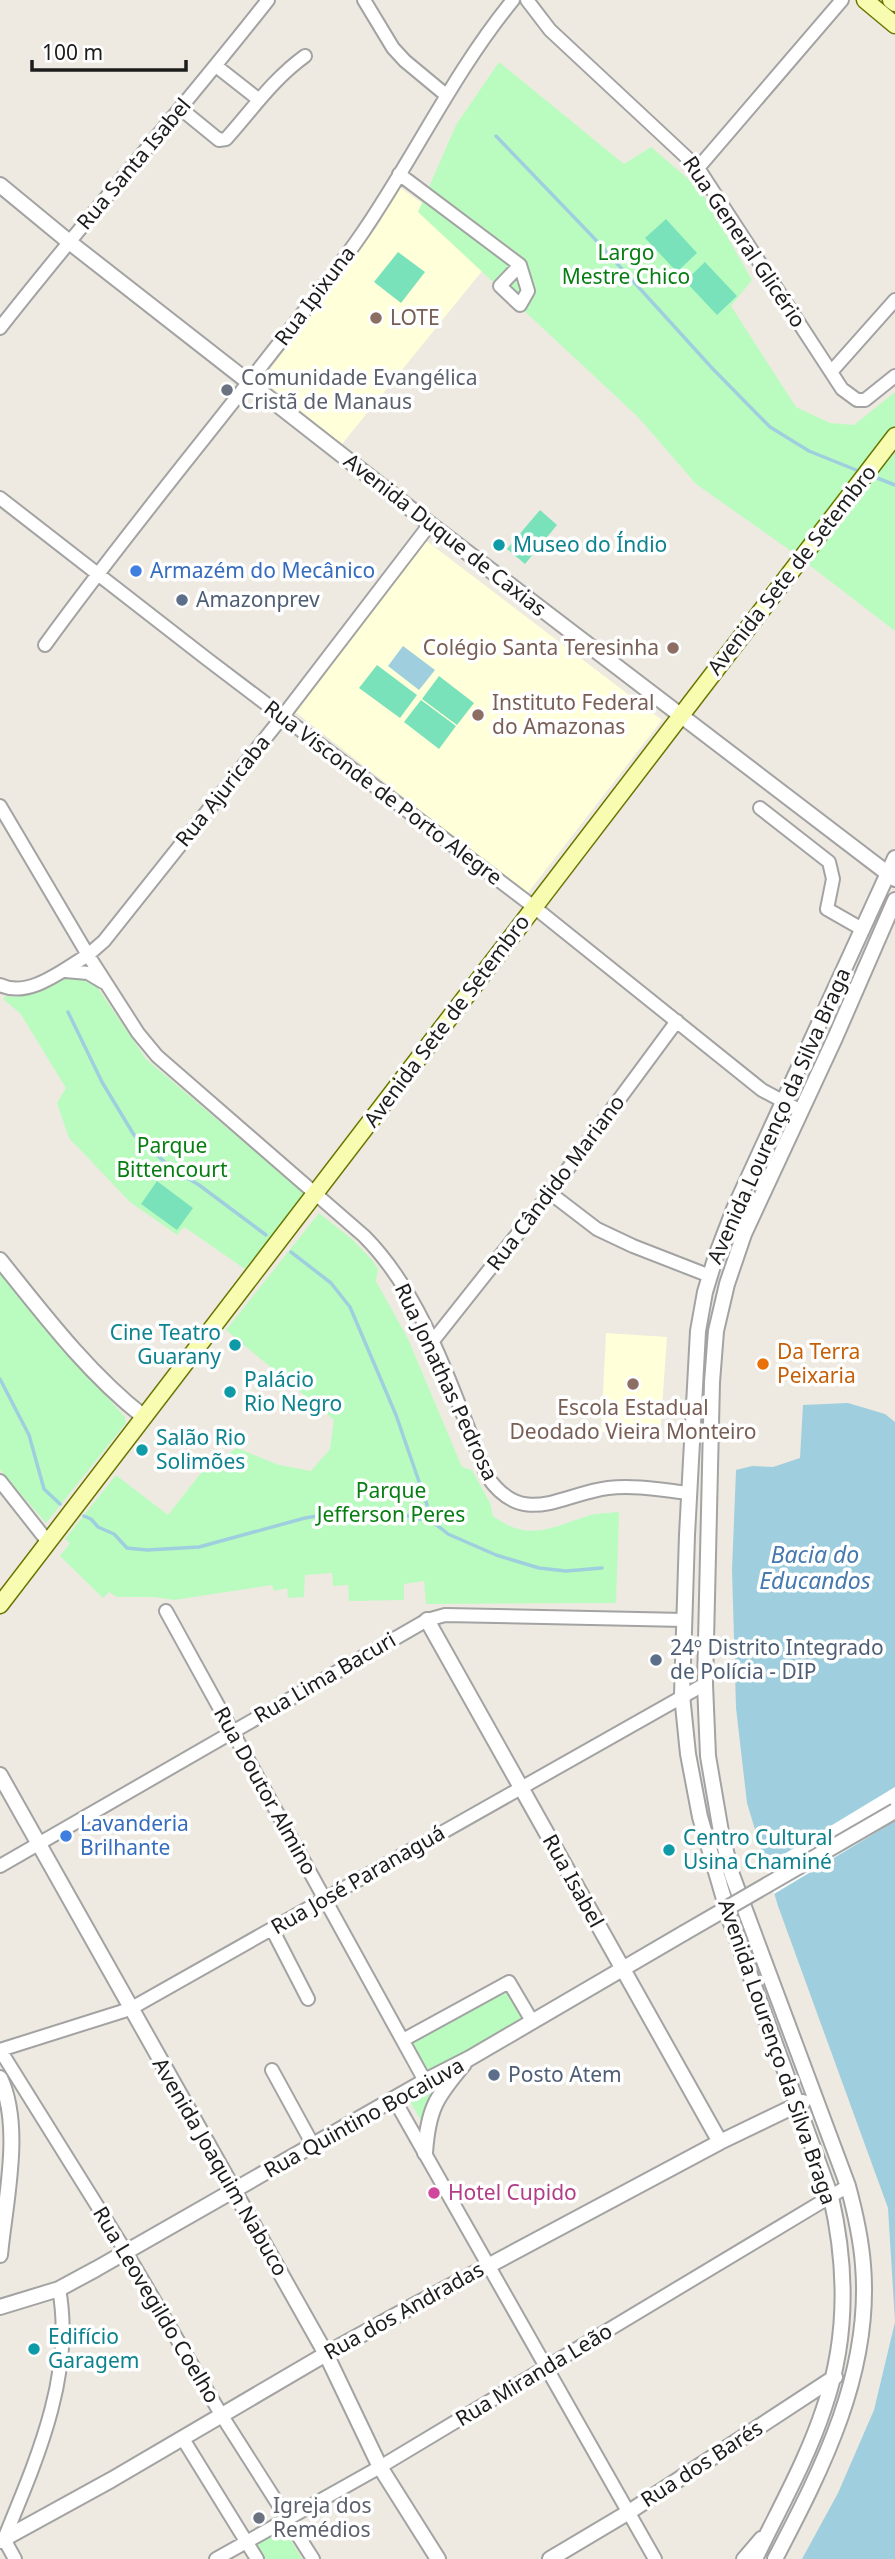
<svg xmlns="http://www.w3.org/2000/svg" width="895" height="2559" font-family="'Noto Sans',sans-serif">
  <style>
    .education { fill: #ffffd9 }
    .park { fill: #bafcc0 }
    .pitch { fill: #7ae2bb }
    .water { fill: #9fcfde }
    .pier { fill: #fff }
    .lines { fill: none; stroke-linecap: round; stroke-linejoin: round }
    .stream { stroke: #9fcfde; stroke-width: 3.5 }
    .minor-casing { stroke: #a3a3a3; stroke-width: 16 }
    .tertiary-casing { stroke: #a3a3a3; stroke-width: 18 }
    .secondary-casing { stroke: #687600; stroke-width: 19 }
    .minor { stroke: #fff; stroke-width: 12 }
    .tertiary { stroke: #fff; stroke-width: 14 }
    .secondary { stroke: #f7fcb1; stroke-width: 16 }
    .tertiary-bridge-casing { stroke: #a3a3a3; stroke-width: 18; stroke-linecap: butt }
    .tertiary-bridge { stroke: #fff; stroke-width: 14 }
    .education-dot { fill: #8d6e63; stroke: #fff; stroke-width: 2.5 }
    .worship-dot { fill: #6b7280; stroke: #fff; stroke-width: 2.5 }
    .culture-dot { fill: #0f9aa8; stroke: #fff; stroke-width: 2.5 }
    .shop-dot { fill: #3f7fe0; stroke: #fff; stroke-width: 2.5 }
    .service-dot { fill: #5c6f8a; stroke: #fff; stroke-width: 2.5 }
    .food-dot { fill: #e8710a; stroke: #fff; stroke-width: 2.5 }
    .hotel-dot { fill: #d1479c; stroke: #fff; stroke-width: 2.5 }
    .labels { text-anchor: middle; stroke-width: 7; stroke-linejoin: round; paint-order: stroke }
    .street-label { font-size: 21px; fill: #1c1c1c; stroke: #fff }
    .park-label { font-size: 21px; fill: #067e12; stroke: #fff }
    .education-label { font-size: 21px; fill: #785e54; stroke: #fff; text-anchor: start }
    .worship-label { font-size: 21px; fill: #5b616d; stroke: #fff; text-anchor: start }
    .culture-label { font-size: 21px; fill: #0d838f; stroke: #fff; text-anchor: start }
    .shop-label { font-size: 21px; fill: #366cbe; stroke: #fff; text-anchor: start }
    .service-label { font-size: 21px; fill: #4e5e75; stroke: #fff; text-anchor: start }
    .food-label { font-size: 21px; fill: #c56008; stroke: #fff; text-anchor: start }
    .hotel-label { font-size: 21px; fill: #b23c85; stroke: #fff; text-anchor: start }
    .water-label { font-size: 23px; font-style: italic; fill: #4579af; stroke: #fff }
  </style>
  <rect width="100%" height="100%" fill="#eeeae1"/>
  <path class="education" d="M 398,186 L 495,255 L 342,444 L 262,380 L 376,228 L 381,220 L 381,215 Z
    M 424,539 L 662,720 L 527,894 L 294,711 Z
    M 606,1333 L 667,1337 L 660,1434 L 601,1432 Z"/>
  <path class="park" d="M 499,62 L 624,164 L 651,147 L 700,189 L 752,280 L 731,306 L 796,407 L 830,423 L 854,425 L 895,392 L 895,631 L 791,551 L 696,484 L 638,417 L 418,212 L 456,125 Z
    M 67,975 L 91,978 L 146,1059 L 305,1194 L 245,1269 L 184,1227 L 177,1235 L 130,1202 L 69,1138 L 57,1103 L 66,1088 L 20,1013 L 3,999 L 6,996 L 16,997 Z
    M 319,1213 L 353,1240 L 372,1260 L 378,1269 L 376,1281 L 408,1339 L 462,1467 L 472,1470 L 490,1503 L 493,1516 C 528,1542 551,1528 587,1516 C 597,1513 608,1513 619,1512 L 616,1603 L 426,1604 L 424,1581 L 404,1584 L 404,1600 L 349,1601 L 348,1585 L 333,1586 L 332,1573 L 305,1575 L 304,1597 L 288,1598 L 287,1588 L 274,1591 L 272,1585 L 174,1600 L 154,1597 L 117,1597 L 109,1592 L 103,1598 L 60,1556 L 70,1543 L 65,1539 L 116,1475 L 168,1515 L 204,1469 L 237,1448 L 279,1465 L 311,1471 L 330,1449 L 334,1420 L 226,1330 Z
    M 0,1270 L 67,1352 L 125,1417 L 126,1423 L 46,1523 L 0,1470 Z
    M 510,1983 L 528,2015 L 427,2074 L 409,2042 Z
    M 441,2082 L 424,2126 L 410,2101 Z
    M 284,2529 L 302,2559 L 264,2559 L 256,2545 Z"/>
  <path class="pitch" d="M 666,219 L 697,253 L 677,272 L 645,238 Z
    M 398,252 L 425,272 L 401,303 L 374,282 Z
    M 705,262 L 737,296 L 717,315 L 685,281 Z
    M 540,510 L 557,525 L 525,564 L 507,549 Z
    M 377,665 L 417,695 L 400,718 L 359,688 Z
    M 439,676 L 474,703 L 457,725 L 422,699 Z
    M 421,700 L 456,726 L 439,749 L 404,722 Z
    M 157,1181 L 193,1208 L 177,1230 L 141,1204 Z"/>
  <path class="water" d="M 403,646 L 435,670 L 419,690 L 388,666 Z
    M 848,1403 L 885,1414 L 895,1422 L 895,2559 L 802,2559 L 838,2493 L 874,2410 L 895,2322 L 888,2208 L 778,1906 L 747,1803 L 736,1708 L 732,1570 L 736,1470 L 752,1466 L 773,1467 L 800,1458 L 803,1405 Z"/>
  <path class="pier" d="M 895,1787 L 895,1821 L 774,1894 L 766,1865 Z"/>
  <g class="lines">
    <path class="stream" d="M 496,136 L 593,237 L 712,368 L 770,427 L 809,451 L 861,472
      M 872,476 L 895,485
      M 68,1012 L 102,1082 L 134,1135 L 174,1170 L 199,1185 L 266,1235
      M 291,1252 L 331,1283 L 350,1307 L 396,1415 L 433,1522
      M 0,1379 L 29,1435 L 44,1489 L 60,1504
      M 84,1516 L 91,1519 L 98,1527 L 114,1534 L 127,1548 L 147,1550 L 199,1547 L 305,1518 L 362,1509 L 378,1509 L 433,1522 L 448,1534 L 496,1555 L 539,1568 L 566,1571 L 602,1568"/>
    <defs>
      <path id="minor" d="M 364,0 L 393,48 L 405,61 L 446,95
        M 527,0 L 550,30 L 698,168 L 842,389 L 857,400 L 865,400 L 895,376
        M 216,66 L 258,99
        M 181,109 L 219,140 L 226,139 C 252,110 273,79 305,56
        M 698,168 L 842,0
        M 399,174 L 520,265 L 500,286 L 520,305 L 528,291 L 520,265
        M 0,328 C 87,217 181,111 268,0
        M 831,372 L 895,300
        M 0,498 L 207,659 L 534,907 L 762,1090 L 801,1111
        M 45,645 C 118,544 197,449 273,351 C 304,312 335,273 363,232 C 415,156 454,72 513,0
        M 0,806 L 88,955 L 104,941 L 283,716 L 430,524
        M 760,808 L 829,862 L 833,879 L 827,909 L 862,929
        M 65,971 L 88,973 L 103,982
        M 0,985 C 29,999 64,969 88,955 L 138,1033 L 157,1056 L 364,1236 C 426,1298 454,1396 487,1476 C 523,1529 561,1494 608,1488 C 635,1485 662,1490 689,1493
        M 550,1193 L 597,1229 L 633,1246 L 710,1276
        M 432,1342 L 550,1193 L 677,1021
        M 0,1481 L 48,1542
        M 166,1611 L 425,2081
        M 0,1866 L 427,1620 L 445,1615 L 685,1620
        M 272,1929 L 308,1999
        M 403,2040 L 509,1982 L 532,2021
        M 0,2050 L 130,2009 L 705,1684
        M 0,2050 L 126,2252 L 222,2416 L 313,2559
        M 272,2070 L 313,2145
        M 394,2099 L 655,2559
        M 183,2439 L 257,2559
        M 15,2559 L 4,2539 C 36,2461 75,2374 59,2289
        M 216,2559 L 380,2467 L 848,2186
        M 743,2559 L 761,2538"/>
      <path id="tertiary" d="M 0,185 L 68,241 L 430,524 L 895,879
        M 0,1260 C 44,1315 88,1373 144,1417
        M 427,1620 L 720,2142
        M 0,1775 L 326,2354 L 380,2467 L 438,2559
        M 0,2078 C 23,2127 5,2202 0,2255
        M 425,2153 C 428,2109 436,2097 464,2064
        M 0,2307 L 59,2289 L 96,2269 L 425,2081 L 470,2058 L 684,1933
        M 0,2541 L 111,2480 L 326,2354 L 415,2305 L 720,2142 L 803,2102
        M 550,2559 L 629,2512 L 835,2377
        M 755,2559 C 779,2509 807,2460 824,2408 C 848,2339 847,2267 831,2197 L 731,1923 L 700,1817 L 688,1754 L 682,1695 L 687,1535 L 698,1331 L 705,1292 L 716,1256 L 734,1209 L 895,858
        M 775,2559 C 823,2467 872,2372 863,2265 C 861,2238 855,2212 848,2186 L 732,1875 L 721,1832 L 708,1756 L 705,1684 L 712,1382 L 716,1331 L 727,1284 L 744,1234 L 835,1038 L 895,900"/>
      <path id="secondary" d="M 865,0 L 895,25
        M 891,0 L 895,3
        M 0,1605 L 895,436"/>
    </defs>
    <use href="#minor" class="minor-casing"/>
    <use href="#tertiary" class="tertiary-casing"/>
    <use href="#secondary" class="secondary-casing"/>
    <use href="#minor" class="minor"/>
    <use href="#tertiary" class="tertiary"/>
    <use href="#secondary" class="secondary"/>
    <defs>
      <path id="tertiary-bridge" d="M 684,1933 L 895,1811"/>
    </defs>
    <use href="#tertiary-bridge" class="tertiary-bridge-casing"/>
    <use href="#tertiary-bridge" class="tertiary-bridge"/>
  </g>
  <g class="education-dot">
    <circle cx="376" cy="318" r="7"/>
    <circle cx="673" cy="648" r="7"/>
    <circle cx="478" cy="715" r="7"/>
    <circle cx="633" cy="1384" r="7"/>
  </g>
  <g class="worship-dot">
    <circle cx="227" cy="390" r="7"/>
    <circle cx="259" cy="2518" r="7"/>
  </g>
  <g class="culture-dot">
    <circle cx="499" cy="545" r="7"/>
    <circle cx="235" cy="1345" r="7"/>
    <circle cx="230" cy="1392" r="7"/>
    <circle cx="142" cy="1450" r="7"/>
    <circle cx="669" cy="1850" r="7"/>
    <circle cx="34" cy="2349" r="7"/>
  </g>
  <g class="shop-dot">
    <circle cx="136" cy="571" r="7"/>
    <circle cx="66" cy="1836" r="7"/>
  </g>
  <g class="service-dot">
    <circle cx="182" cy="600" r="7"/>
    <circle cx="656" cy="1660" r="7"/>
    <circle cx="494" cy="2075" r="7"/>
  </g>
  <circle class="food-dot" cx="763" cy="1364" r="7"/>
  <circle class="hotel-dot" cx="434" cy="2193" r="7"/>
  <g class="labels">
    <g class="street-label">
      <text transform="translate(134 164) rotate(-50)" y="7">Rua Santa Isabel</text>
      <text transform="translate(744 242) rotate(56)" y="7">Rua General Glicério</text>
      <text transform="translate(315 296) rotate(-53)" y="7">Rua Ipixuna</text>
      <text transform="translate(445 535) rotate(38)" y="7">Avenida Duque de Caxias</text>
      <text transform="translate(792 570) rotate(-52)" y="7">Avenida Sete de Setembro</text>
      <text transform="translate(223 791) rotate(-51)" y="7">Rua Ajuricaba</text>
      <text transform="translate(383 793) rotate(37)" y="7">Rua Visconde de Porto Alegre</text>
      <text transform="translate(447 1021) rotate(-53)" y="7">Avenida Sete de Setembro</text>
      <text transform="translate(779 1116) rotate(-66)" y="7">Avenida Lourenço da Silva Braga</text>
      <text transform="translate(556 1183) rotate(-53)" y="7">Rua Cândido Mariano</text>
      <text transform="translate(446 1382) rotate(65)" y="7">Rua Jonathas Pedrosa</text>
      <text transform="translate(325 1678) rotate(-30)" y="7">Rua Lima Bacuri</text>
      <text transform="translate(265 1791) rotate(61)" y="7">Rua Doutor Almino</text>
      <text transform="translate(358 1880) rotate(-30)" y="7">Rua José Paranaguá</text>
      <text transform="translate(573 1881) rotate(61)" y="7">Rua Isabel</text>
      <text transform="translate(777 2052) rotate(71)" y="7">Avenida Lourenço da Silva Braga</text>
      <text transform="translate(364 2118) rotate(-29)" y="7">Rua Quintino Bocaiuva</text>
      <text transform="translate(220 2167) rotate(60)" y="7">Avenida Joaquim Nabuco</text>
      <text transform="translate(156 2305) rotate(59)" y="7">Rua Leovegildo Coelho</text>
      <text transform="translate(404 2311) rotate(-29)" y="7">Rua dos Andradas</text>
      <text transform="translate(534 2375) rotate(-31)" y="7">Rua Miranda Leão</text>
      <text transform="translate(702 2464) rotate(-33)" y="7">Rua dos Barés</text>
    </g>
    <g class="park-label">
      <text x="626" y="260">Largo<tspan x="626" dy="24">Mestre Chico</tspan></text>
      <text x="172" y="1153">Parque<tspan x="172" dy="24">Bittencourt</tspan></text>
      <text x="391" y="1498">Parque<tspan x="391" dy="24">Jefferson Peres</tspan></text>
    </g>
    <g class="education-label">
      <text x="390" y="325">LOTE</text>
      <text x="659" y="655" text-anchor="end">Colégio Santa Teresinha</text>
      <text x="492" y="710">Instituto Federal<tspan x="492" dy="24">do Amazonas</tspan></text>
      <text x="633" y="1415" text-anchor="middle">Escola Estadual<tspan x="633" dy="24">Deodado Vieira Monteiro</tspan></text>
    </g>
    <g class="worship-label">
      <text x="241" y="385">Comunidade Evangélica<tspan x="241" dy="24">Cristã de Manaus</tspan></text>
      <text x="273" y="2513">Igreja dos<tspan x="273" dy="24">Remédios</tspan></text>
    </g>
    <g class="culture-label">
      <text x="513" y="552">Museo do Índio</text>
      <text x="221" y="1340" text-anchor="end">Cine Teatro<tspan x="221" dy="24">Guarany</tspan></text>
      <text x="244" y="1387">Palácio<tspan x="244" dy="24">Rio Negro</tspan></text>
      <text x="156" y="1445">Salão Rio<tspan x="156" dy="24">Solimões</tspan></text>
      <text x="683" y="1845">Centro Cultural<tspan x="683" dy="24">Usina Chaminé</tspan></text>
      <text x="48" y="2344">Edifício<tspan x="48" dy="24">Garagem</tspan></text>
    </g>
    <g class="shop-label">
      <text x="150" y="578">Armazém do Mecânico</text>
      <text x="80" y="1831">Lavanderia<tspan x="80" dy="24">Brilhante</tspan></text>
    </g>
    <g class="service-label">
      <text x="196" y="607">Amazonprev</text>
      <text x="670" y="1655">24º Distrito Integrado<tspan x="670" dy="24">de Polícia - DIP</tspan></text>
      <text x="508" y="2082">Posto Atem</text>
    </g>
    <g class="food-label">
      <text x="777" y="1359">Da Terra<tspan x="777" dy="24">Peixaria</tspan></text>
    </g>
    <g class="hotel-label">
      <text x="448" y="2200">Hotel Cupido</text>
    </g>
    <g class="water-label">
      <text x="815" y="1563">Bacia do<tspan x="815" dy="26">Educandos</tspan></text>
    </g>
  </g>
  <path d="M32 60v10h154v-10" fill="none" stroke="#1c1c1c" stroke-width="3.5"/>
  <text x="42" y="60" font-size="21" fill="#1c1c1c" stroke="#ffffff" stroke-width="5" paint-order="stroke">100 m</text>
</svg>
